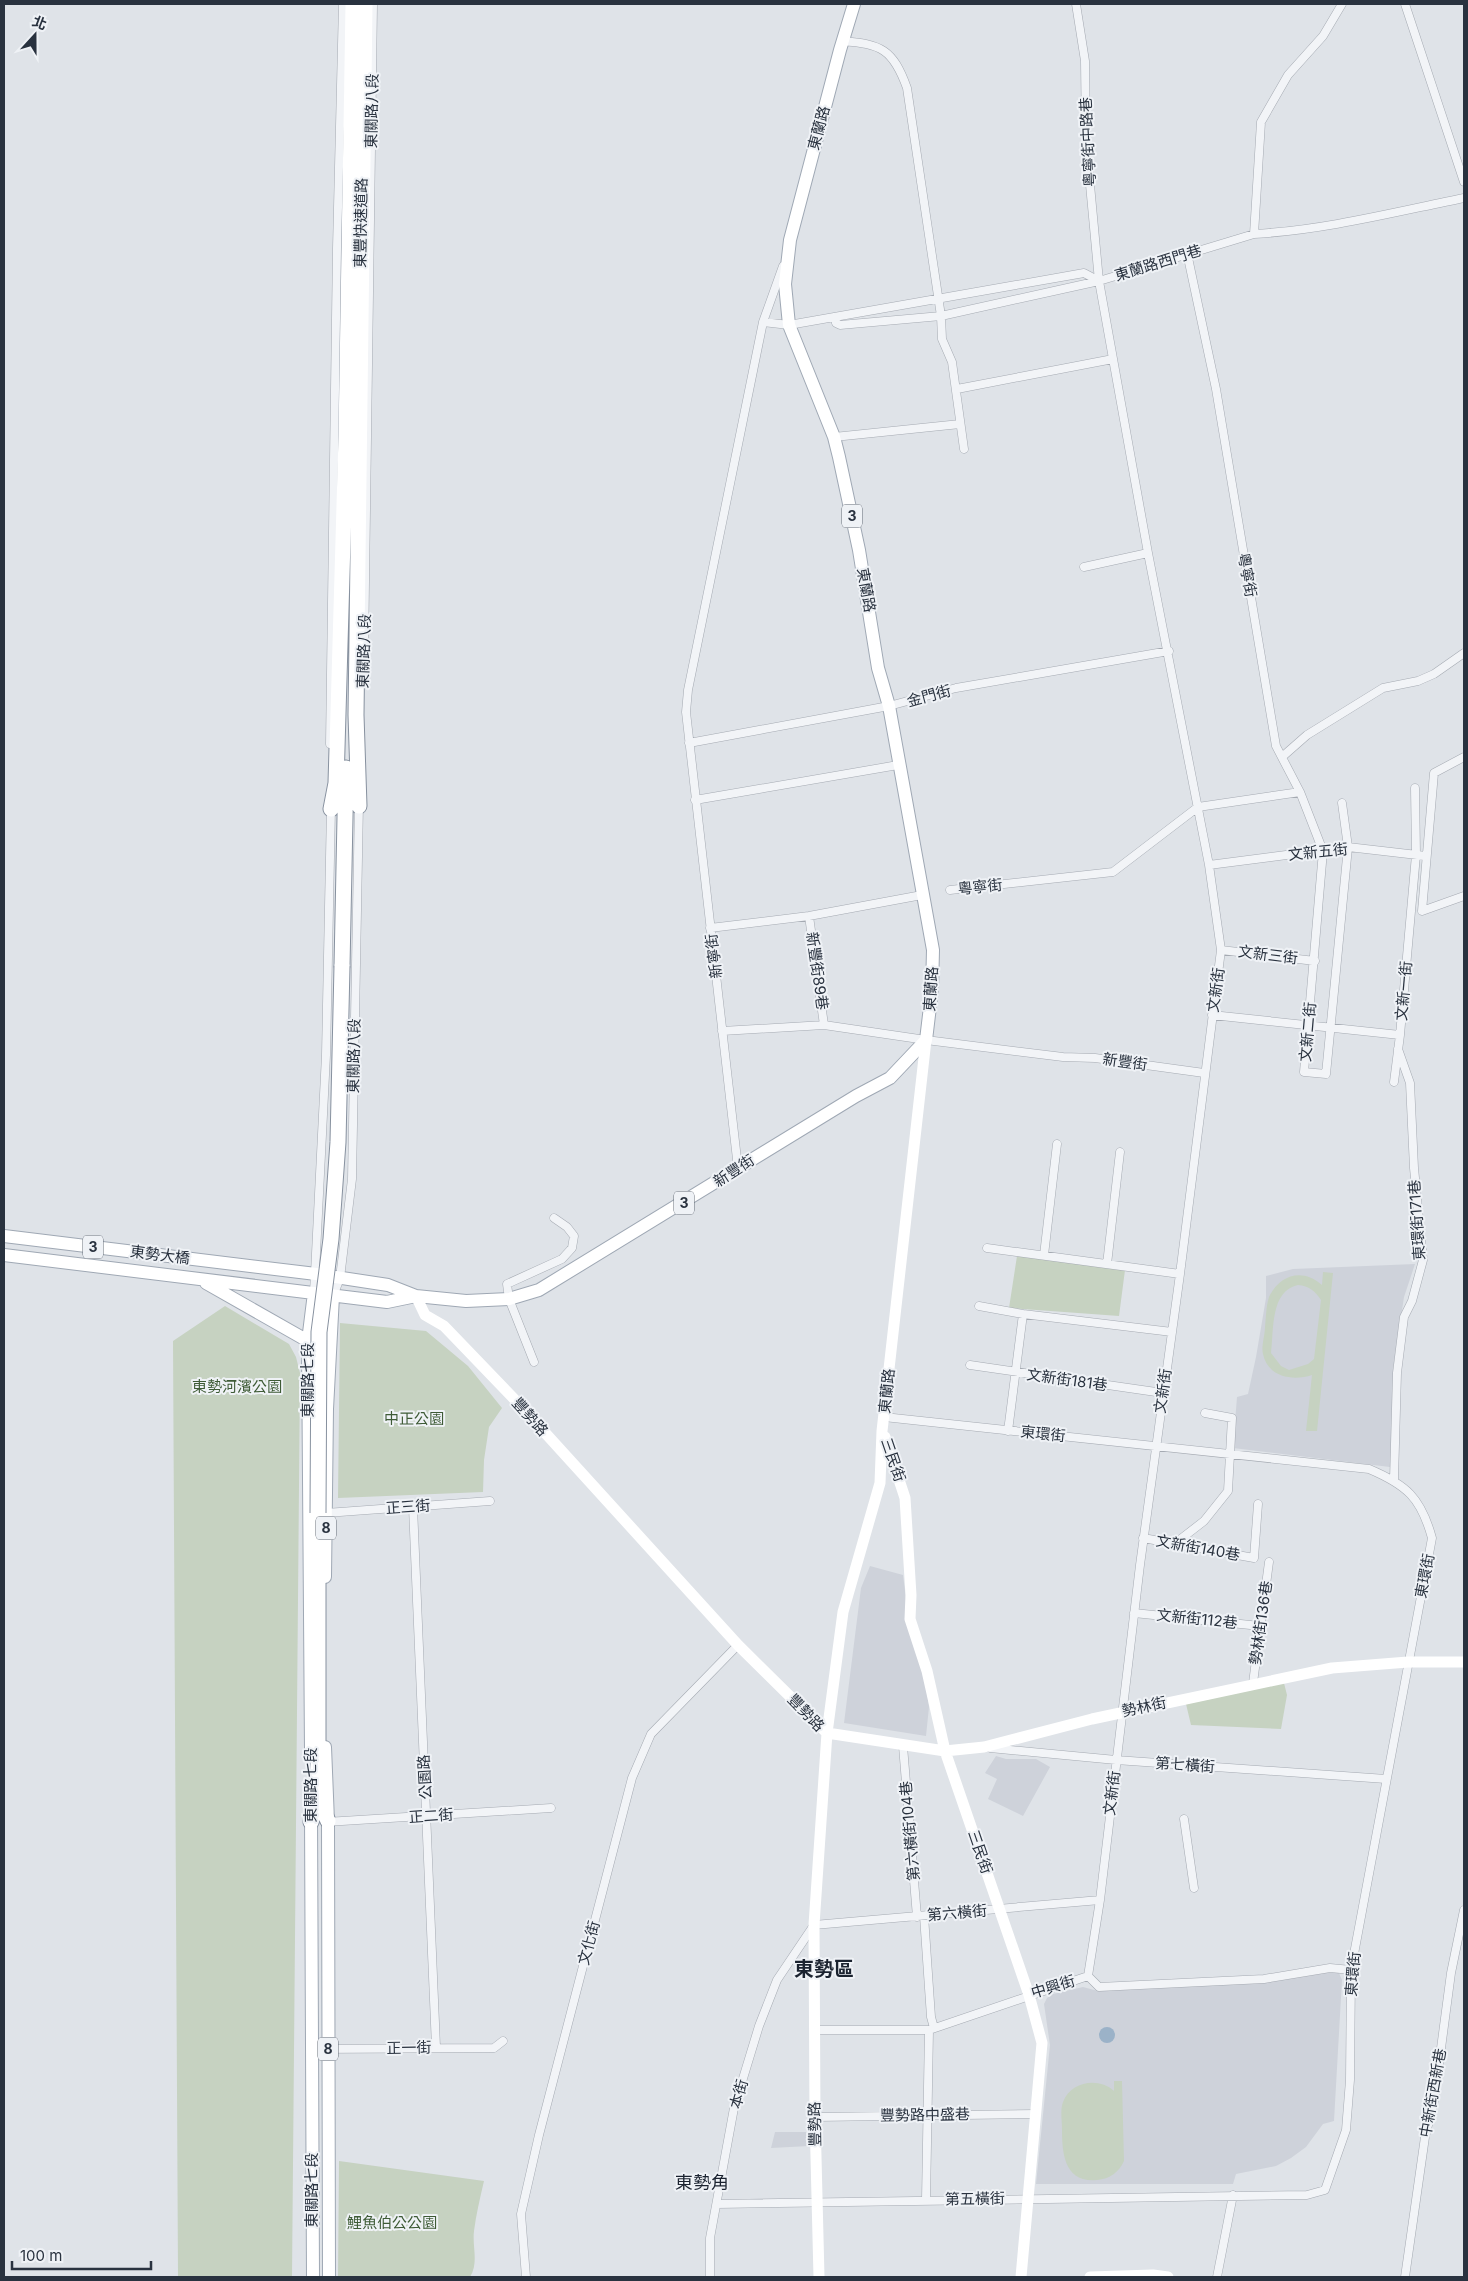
<svg xmlns="http://www.w3.org/2000/svg" width="1468" height="2281" font-family="Inter,'Noto Sans TC',sans-serif">
  <style>
    .built { fill: #ced2da }
    .green { fill: #c6d2c1; fill-rule: evenodd }
    .water { fill: #9bb2c8 }
    .lines { fill: none; stroke-linecap: round; stroke-linejoin: round }
    .street-casing { stroke: #a5aab2; stroke-width: 9 }
    .primary-casing { stroke: #9fa8b4; stroke-width: 14 }
    .highway-casing { stroke: #87919f; stroke-width: 17 }
    .street { stroke: #f2f4f7; stroke-width: 8 }
    .secondary { stroke: #fff; stroke-width: 11 }
    .primary { stroke: #fff; stroke-width: 12 }
    .highway { stroke: #fff; stroke-width: 15 }
    .highway-bridge-casing { stroke: #87919f; stroke-width: 17; stroke-linecap: butt }
    .highway-bridge { stroke: #fff; stroke-width: 15 }
    .labels { text-anchor: middle; stroke-width: 4; stroke-linejoin: round; paint-order: stroke }
    .shield { fill: #eff2f6; stroke: #646c76; stroke-width: 1 }
    .shield-label { font-size: 14px; font-weight: bold; fill: #29323f }
    .street-label { font-size: 15px; fill: #29323f; stroke: #eff2f6 }
    .park-label { font-size: 15px; fill: #3e5b36; stroke: #eff2f6 }
    .quarter-label { font-size: 18px; fill: #1b2330; stroke: #eff2f6 }
    .district-label { font-size: 20px; font-weight: bold; fill: #1b2330; stroke: #eff2f6 }
  </style>
  <rect width="100%" height="100%" fill="#dfe3e8"/>
  <path class="built" d="M 1415,1264 L 1404,1297 L 1393,1370 L 1394,1414 L 1390,1467 L 1233,1448 L 1237,1397 L 1248,1394 L 1256,1357 L 1266,1298 L 1266,1276 L 1293,1269 Z
    M 870,1566 L 903,1575 L 910,1631 L 924,1672 L 929,1707 L 926,1736 L 844,1723 L 861,1588 Z
    M 996,1756 L 1006,1759 L 1036,1759 L 1050,1767 L 1023,1816 L 988,1799 L 997,1779 L 985,1773 Z
    M 1329,1971 L 1339,1973 L 1342,1980 L 1334,2121 L 1323,2124 L 1306,2147 L 1291,2158 L 1276,2166 L 1236,2174 L 1233,2184 L 1036,2184 L 1050,2045 L 1044,2004 L 1047,1998 L 1053,1994 L 1083,1987 L 1098,1991 L 1263,1982 Z
    M 775,2132 L 809,2132 L 809,2146 L 771,2148 Z"/>
  <path class="green" d="M 1017,1256 L 1125,1270 L 1119,1316 L 1009,1308 Z
    M 1323,1272 L 1333,1273 L 1317,1431 L 1306,1431 L 1312,1375 C 1294,1381 1268,1378 1263,1354 C 1261,1347 1265,1335 1265,1327 C 1266,1318 1266,1306 1269,1297 C 1280,1274 1303,1268 1322,1285 ZM 1298,1285 C 1309,1286 1315,1291 1321,1300 L 1314,1359 L 1308,1364 L 1289,1370 L 1281,1366 L 1271,1353 C 1274,1330 1270,1291 1298,1285 Z
    M 225,1306 L 289,1344 L 296,1357 L 300,1373 L 292,2277 L 178,2277 L 173,1341 Z
    M 340,1323 L 426,1331 L 468,1366 L 502,1408 L 489,1427 L 484,1460 L 483,1492 L 338,1498 Z
    M 1284,1683 L 1287,1695 L 1281,1729 L 1191,1725 L 1186,1704 Z
    M 1114,2081 L 1122,2081 L 1124,2161 C 1119,2172 1110,2179 1097,2180 C 1064,2183 1062,2153 1062,2129 C 1062,2120 1060,2110 1063,2102 C 1071,2081 1099,2077 1114,2091 Z
    M 339,2161 L 484,2181 C 480,2198 476,2215 474,2231 C 472,2247 479,2262 470,2277 L 338,2277 Z"/>
  <path class="water" d="M1099 2035a8 8 0 1 1 16 0a8 8 0 1 1-16 0Z"/>
  <g class="lines">
    <defs>
      <path id="street" d="M 1076,4 L 1085,61 L 1086,142 L 1099,281 L 1148,553 L 1209,865 L 1221,950 L 1180,1274 L 1140,1565 L 1100,1900 L 1088,1976
        M 1405,4 L 1464,182
        M 842,41 C 881,44 893,49 907,88 L 941,316 L 942,339 L 952,362 L 964,449
        M 1254,234 L 1261,122 L 1288,75 L 1323,36 L 1342,4
        M 835,317 L 836,323 L 840,325 L 941,316 L 1099,281 L 1254,234 C 1325,230 1395,212 1464,198
        M 763,322 L 789,325 L 1084,273 L 1099,281
        M 957,389 L 1113,359
        M 834,437 L 960,424
        M 1084,567 L 1148,553
        M 364,654 L 373,4
        M 689,743 L 889,706 L 956,688 L 1169,651
        M 330,744 L 337,248 L 343,4
        M 1282,757 L 1307,735 L 1383,688 L 1418,681 L 1434,674 L 1464,653
        M 1464,757 L 1434,773 L 1422,911 L 1464,896
        M 1300,792 L 1323,851 L 1304,1072 L 1326,1074 L 1348,847 L 1342,803
        M 695,800 L 898,765
        M 1209,865 L 1348,847 L 1426,856
        M 950,890 L 1113,872 L 1198,807 L 1300,792 L 1276,746 L 1216,389 L 1187,253
        M 809,916 L 824,1025
        M 710,928 L 809,916 L 922,895
        M 1221,950 L 1315,961
        M 1212,1015 L 1400,1035 L 1416,855 L 1415,788
        M 722,1031 L 824,1025 L 926,1040 L 1063,1057 L 1095,1058 L 1204,1073
        M 1394,1082 L 1400,1035
        M 738,1168 L 686,712 L 688,690 L 763,322 L 783,266
        M 987,1248 L 1180,1274
        M 1044,1255 L 1057,1144
        M 1107,1264 L 1120,1152
        M 314,1293 L 326,1055 L 331,808
        M 333,1296 L 340,1278 L 352,1179 L 359,803
        M 979,1306 L 1023,1314 L 1172,1332
        M 534,1362 L 509,1299 L 507,1284 L 562,1259 L 572,1248 L 574,1236 L 567,1227 L 554,1218
        M 970,1365 L 1163,1393
        M 1008,1431 L 1023,1314
        M 1394,1479 L 1397,1373 L 1404,1317 L 1412,1301 L 1423,1260 L 1414,1168 L 1410,1083 L 1398,1049
        M 413,1507 L 436,2047
        M 326,1513 L 490,1501
        M 1143,1538 L 1254,1558 L 1258,1504
        M 1173,1545 L 1204,1521 L 1228,1491 L 1232,1418 L 1205,1413
        M 1134,1613 L 1260,1626
        M 1253,1683 L 1269,1562
        M 903,1746 L 917,1917
        M 990,1748 L 1116,1760 L 1386,1779
        M 1184,1819 L 1194,1888
        M 326,1822 L 551,1808
        M 924,1916 L 931,2017 L 934,2028
        M 815,2030 L 929,2030 L 1088,1976 L 1099,1987 L 1264,1979 L 1330,1968 L 1351,1970
        M 312,2049 L 494,2048 L 503,2041
        M 815,2117 L 1036,2114
        M 926,2200 L 929,2030
        M 717,2204 L 1307,2195 L 1325,2190 L 1346,2130 L 1350,2080 L 1351,1970 L 1432,1538 C 1421,1498 1407,1485 1369,1469 L 884,1417
        M 526,2277 L 521,2214 L 539,2135 L 632,1778 L 651,1734 L 738,1645
        M 710,2277 L 710,2238 L 734,2108 L 759,2026 L 777,1980 L 814,1925 L 1100,1900
        M 1217,2277 L 1233,2195
        M 1405,2277 L 1425,2137 L 1434,2101 L 1451,1973 L 1464,1910"/>
      <path id="primary" d="M 4,1236 L 316,1274 L 388,1285 L 416,1296 L 466,1301 L 509,1299 L 539,1290 L 856,1096 L 890,1078 L 926,1040 L 932,990 L 933,950 L 889,706 L 878,668 L 859,550 L 839,457 L 834,437 L 789,325 L 785,284 L 790,240 L 840,50 L 854,4
        M 4,1255 L 387,1302 L 416,1296
        M 206,1283 L 308,1341
        M 325,1577 L 327,1409 L 333,1296
        M 325,1747 L 328,1821 L 329,2277
        M 311,1750 L 308,1341 L 314,1293
        M 311,1813 L 313,2277"/>
      <path id="highway" d="M 359,806 L 356,715 L 365,4
        M 331,809 L 336,783 L 346,436 L 353,4
        M 342,966 L 346,768
        M 318,1799 L 328,1821
        M 311,1822 L 318,1799 L 318,1513"/>
    </defs>
    <use href="#street" class="street-casing"/>
    <use href="#primary" class="primary-casing"/>
    <use href="#highway" class="highway-casing"/>
    <use href="#street" class="street"/>
    <path class="secondary" d="M 416,1296 L 425,1315 L 444,1326 L 518,1403 L 738,1645 L 827,1733
      M 885,1437 L 905,1498 L 911,1595 L 910,1619 L 927,1671 L 945,1751 L 1029,1995 L 1042,2043 L 1021,2277
      M 827,1733 L 945,1751 L 984,1747 L 1092,1719 L 1332,1668 L 1408,1662 L 1464,1662
      M 819,2277 L 815,2117 L 814,1925 L 827,1733 L 843,1612 L 880,1483 L 882,1431 L 926,1040
      M 1090,2277 L 1153,2275 L 1168,2277"/>
    <use href="#primary" class="primary"/>
    <use href="#highway" class="highway"/>
    <defs>
      <path id="highway-bridge" d="M 318,1513 L 319,1332 L 331,1239 L 338,1142 L 342,966"/>
    </defs>
    <use href="#highway-bridge" class="highway-bridge-casing"/>
    <use href="#highway-bridge" class="highway-bridge"/>
  </g>
  <g class="labels">
    <g class="shield">
      <rect x="842" y="504.5" width="20" height="23" rx="4"/>
      <rect x="674" y="1191.5" width="20" height="23" rx="4"/>
      <rect x="83" y="1235.5" width="20" height="23" rx="4"/>
      <rect x="316" y="1516.5" width="20" height="23" rx="4"/>
      <rect x="318" y="2037.5" width="20" height="23" rx="4"/>
    </g>
    <g class="shield-label">
      <text x="852" y="521">3</text>
      <text x="684" y="1208">3</text>
      <text x="93" y="1252">3</text>
      <text x="326" y="1533">8</text>
      <text x="328" y="2054">8</text>
    </g>
    <g class="street-label">
      <text transform="translate(372 111) rotate(-89)" y="5">東關路八段</text>
      <text transform="translate(819 128) rotate(-75)" y="5">東蘭路</text>
      <text transform="translate(1088 142) rotate(-93)" y="5">粵寧街中路巷</text>
      <text transform="translate(361 223) rotate(-89)" y="5">東豐快速道路</text>
      <text transform="translate(1158 263) rotate(-17)" y="5">東蘭路西門巷</text>
      <text transform="translate(1247 575) rotate(80)" y="5">粵寧街</text>
      <text transform="translate(866 590) rotate(80)" y="5">東蘭路</text>
      <text transform="translate(364 651) rotate(-88)" y="5">東關路八段</text>
      <text transform="translate(929 696) rotate(-15)" y="5">金門街</text>
      <text transform="translate(1318 852) rotate(-6)" y="5">文新五街</text>
      <text transform="translate(980 887) rotate(-6)" y="5">粵寧街</text>
      <text transform="translate(1268 955) rotate(7)" y="5">文新三街</text>
      <text transform="translate(714 956) rotate(-97)" y="5">新寧街</text>
      <text transform="translate(817 971) rotate(82)" y="5">新豐街89巷</text>
      <text transform="translate(931 989) rotate(-86)" y="5">東蘭路</text>
      <text transform="translate(1216 990) rotate(-82)" y="5">文新街</text>
      <text transform="translate(1404 991) rotate(-85)" y="5">文新一街</text>
      <text transform="translate(1308 1032) rotate(-85)" y="5">文新二街</text>
      <text transform="translate(354 1056) rotate(-89)" y="5">東關路八段</text>
      <text transform="translate(1125 1062) rotate(8)" y="5">新豐街</text>
      <text transform="translate(734 1171) rotate(-33)" y="5">新豐街</text>
      <text transform="translate(1417 1220) rotate(-94)" y="5">東環街171巷</text>
      <text transform="translate(160 1255) rotate(7)" y="5">東勢大橋</text>
      <text transform="translate(308 1380) rotate(-90)" y="5">東關路七段</text>
      <text transform="translate(1067 1380) rotate(8)" y="5">文新街181巷</text>
      <text transform="translate(887 1391) rotate(-84)" y="5">東蘭路</text>
      <text transform="translate(1163 1391) rotate(-82)" y="5">文新街</text>
      <text transform="translate(530 1417) rotate(48)" y="5">豐勢路</text>
      <text transform="translate(1043 1434) rotate(6)" y="5">東環街</text>
      <text transform="translate(893 1460) rotate(71)" y="5">三民街</text>
      <text transform="translate(408 1507) rotate(-4)" y="5">正三街</text>
      <text transform="translate(1198 1548) rotate(10)" y="5">文新街140巷</text>
      <text transform="translate(1425 1576) rotate(-79)" y="5">東環街</text>
      <text transform="translate(1197 1619) rotate(6)" y="5">文新街112巷</text>
      <text transform="translate(1261 1623) rotate(-82)" y="5">勢林街136巷</text>
      <text transform="translate(1144 1707) rotate(-12)" y="5">勢林街</text>
      <text transform="translate(806 1713) rotate(46)" y="5">豐勢路</text>
      <text transform="translate(1185 1765) rotate(4)" y="5">第七橫街</text>
      <text transform="translate(425 1777) rotate(-93)" y="5">公園路</text>
      <text transform="translate(311 1785) rotate(-90)" y="5">東關路七段</text>
      <text transform="translate(1112 1793) rotate(-83)" y="5">文新街</text>
      <text transform="translate(431 1816) rotate(-4)" y="5">正二街</text>
      <text transform="translate(910 1831) rotate(-95)" y="5">第六橫街104巷</text>
      <text transform="translate(980 1852) rotate(71)" y="5">三民街</text>
      <text transform="translate(957 1913) rotate(-5)" y="5">第六橫街</text>
      <text transform="translate(589 1943) rotate(-75)" y="5">文化街</text>
      <text transform="translate(1353 1974) rotate(-85)" y="5">東環街</text>
      <text transform="translate(1053 1987) rotate(-17)" y="5">中興街</text>
      <text transform="translate(409 2048) rotate(-1)" y="5">正一街</text>
      <text transform="translate(1433 2093) rotate(-80)" y="5">中新街西新巷</text>
      <text transform="translate(739 2094) rotate(-74)" y="5">本街</text>
      <text transform="translate(925 2115) rotate(-1)" y="5">豐勢路中盛巷</text>
      <text transform="translate(815 2124) rotate(-91)" y="5">豐勢路</text>
      <text transform="translate(312 2190) rotate(-90)" y="5">東關路七段</text>
      <text transform="translate(975 2199) rotate(-1)" y="5">第五橫街</text>
    </g>
    <g class="park-label">
      <text x="237" y="1392">東勢河濱公園</text>
      <text x="414" y="1424">中正公園</text>
      <text x="392" y="2228">鯉魚伯公公園</text>
    </g>
    <g class="quarter-label">
      <text x="702" y="2189">東勢角</text>
    </g>
    <g class="district-label">
      <text x="824" y="1976">東勢區</text>
    </g>
  </g>
  <rect width="1468" height="2281" fill="none" stroke="#29323f" stroke-width="10"/>
  <g transform="translate(35 35) rotate(21)" stroke="#eff2f6" stroke-width="4" paint-order="stroke">
  <path d="M0-4L9 19L0 12L-9 19Z" fill="#29323f"/>
  <text y="-8" font-size="14" font-weight="bold" text-anchor="middle" fill="#29323f">北</text>
  </g>
  <path d="M12 2261v8h139v-8" fill="none" stroke="#29323f" stroke-width="2.5"/>
  <text x="20" y="2261" font-size="15" fill="#29323f" stroke="#eff2f6" stroke-width="4" paint-order="stroke">100 m</text>
</svg>
